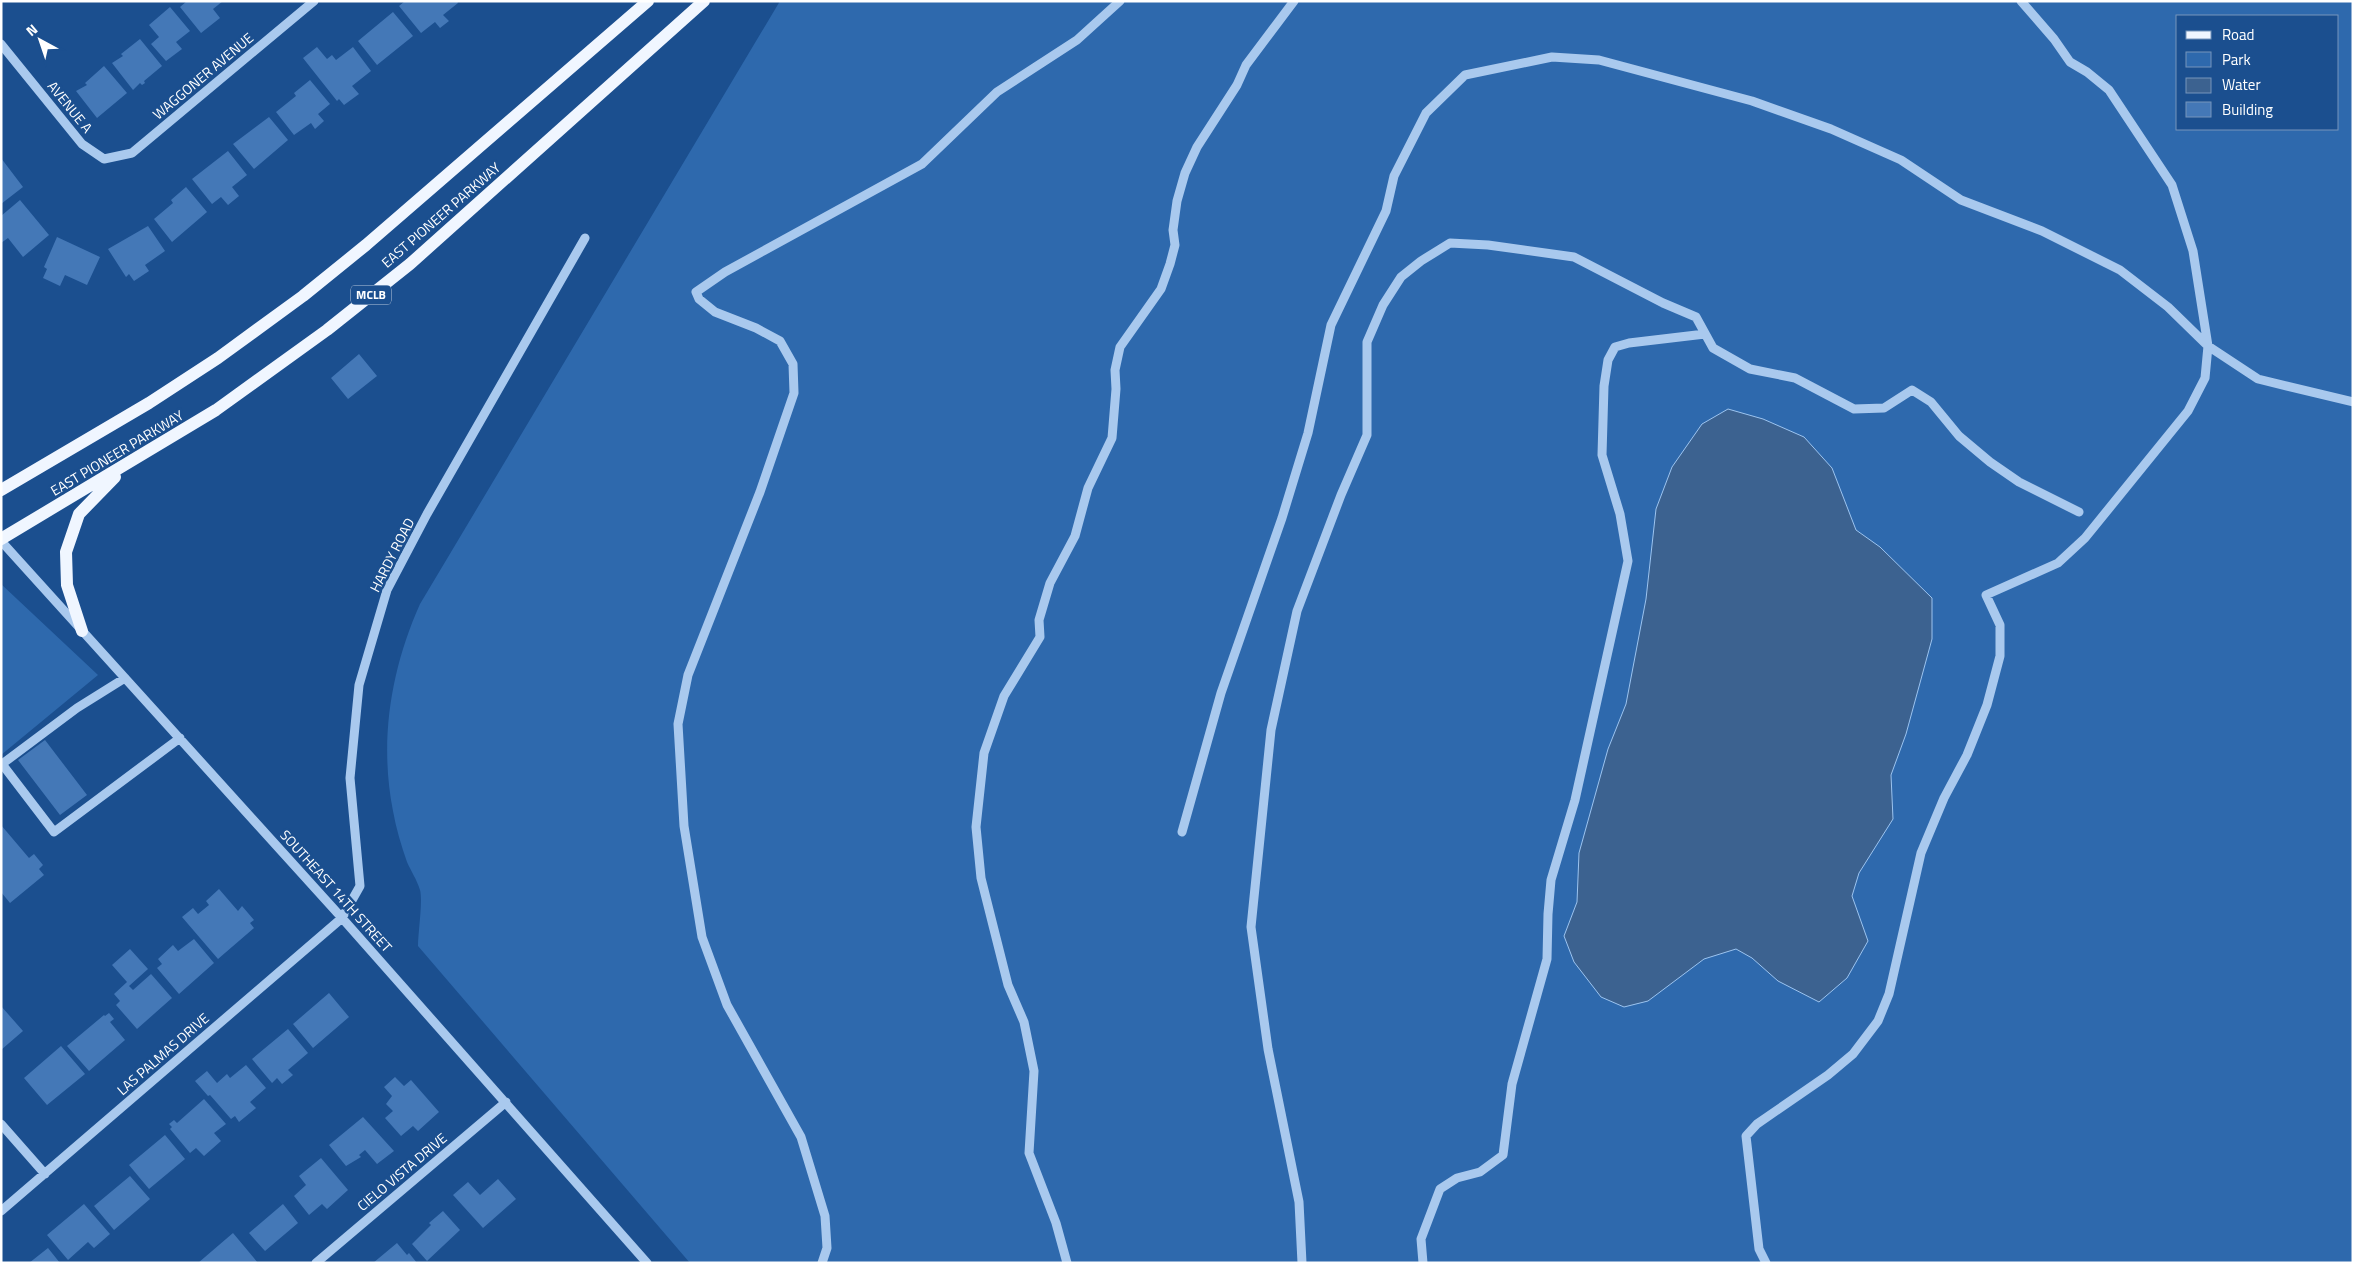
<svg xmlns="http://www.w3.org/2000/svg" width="2354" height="1264" font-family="'Titillium Web',sans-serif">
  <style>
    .green { fill: #2e69ad; fill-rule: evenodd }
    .water { fill: #3c6290; stroke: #9cc4f0 }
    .building { fill: #4478b7 }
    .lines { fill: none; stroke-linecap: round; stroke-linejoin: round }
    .minor { stroke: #a9c9ee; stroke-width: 9 }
    .major { stroke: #f0f6ff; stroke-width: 12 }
    .labels { text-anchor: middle; stroke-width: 5; stroke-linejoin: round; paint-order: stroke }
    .shield { fill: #1b4f8f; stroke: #bbcadd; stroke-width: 1 }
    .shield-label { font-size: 12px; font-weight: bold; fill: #fff }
    .street-label { font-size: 14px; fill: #fff; stroke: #1b4f8f }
  </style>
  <rect width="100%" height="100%" fill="#1b4f8f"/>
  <path class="green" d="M 780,1 L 2353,1 L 2353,1263 L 690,1263 L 418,946 C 418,933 423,901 420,890 C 417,880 411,871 407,862 C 401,845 396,828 393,811 C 379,740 391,669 420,604 ZM 2178,16 L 2338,16 L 2338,129 L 2178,129 Z
    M 1,584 L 98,675 L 1,755 Z"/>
  <path class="water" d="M 1728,409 L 1763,419 L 1804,437 L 1832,468 L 1856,530 L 1880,547 L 1932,598 L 1932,639 L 1906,734 L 1891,775 L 1893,819 L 1859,873 L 1852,896 L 1868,941 L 1847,978 L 1819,1002 L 1778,981 L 1752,958 L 1736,949 L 1704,959 L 1648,1001 L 1624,1007 L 1601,997 L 1574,962 L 1564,936 L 1577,902 L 1579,853 L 1608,749 L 1626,704 L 1646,599 L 1656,509 L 1672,467 L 1702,424 Z"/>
  <path class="building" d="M 187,1 L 223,1 L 213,9 L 220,18 L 201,33 L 180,7 Z
    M 405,1 L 457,1 L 458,3 L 443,15 L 449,21 L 440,28 L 435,22 L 421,33 L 399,6 Z
    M 170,7 L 190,31 L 176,42 L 182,49 L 166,61 L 151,44 L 159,37 L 149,25 Z
    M 393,12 L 413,36 L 377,65 L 358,41 Z
    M 140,39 L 162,66 L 144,81 L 145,83 L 142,85 L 140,83 L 133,90 L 112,63 L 123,56 L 121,54 Z
    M 317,47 L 327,59 L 332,55 L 336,60 L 353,47 L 371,71 L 352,86 L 359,94 L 344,105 L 339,99 L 337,101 L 303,58 Z
    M 104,66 L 127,93 L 97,118 L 76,91 L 87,85 L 85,83 Z
    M 310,80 L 330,104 L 318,114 L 324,121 L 315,129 L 311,123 L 294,135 L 276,112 L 296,96 L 294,93 Z
    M 269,117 L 288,140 L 254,169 L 233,144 Z
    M 228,151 L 247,175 L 232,187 L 239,196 L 228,205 L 221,197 L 212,204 L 192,179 Z
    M 1,158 L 23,187 L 1,204 Z
    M 186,187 L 207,212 L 172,242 L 154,219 L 173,203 L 171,200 Z
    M 20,200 L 49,235 L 23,257 L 8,238 L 1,243 L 1,216 Z
    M 148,226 L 165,251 L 145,265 L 149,271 L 134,281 L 129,274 L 126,277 L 108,249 Z
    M 57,237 L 100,257 L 87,285 L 65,275 L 60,286 L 43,278 L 47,269 L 44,267 Z
    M 359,354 L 377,376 L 348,399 L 331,378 Z
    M 45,740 L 87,795 L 60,815 L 18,760 Z
    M 1,825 L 29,858 L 34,854 L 43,865 L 39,869 L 44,875 L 10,903 L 1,892 Z
    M 219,889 L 238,911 L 242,906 L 254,920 L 250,923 L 254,928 L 218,959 L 182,917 L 193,908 L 198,914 L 209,905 L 206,901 Z
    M 194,939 L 214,963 L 179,994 L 157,968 L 162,964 L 158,959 L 173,945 L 178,951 Z
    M 130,949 L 148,969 L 129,986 L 133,990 L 151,974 L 172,998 L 137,1029 L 116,1005 L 120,1001 L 114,994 L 127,982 L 112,965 Z
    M 329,993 L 349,1017 L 313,1048 L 293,1024 Z
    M 1,1006 L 23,1031 L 1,1050 Z
    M 109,1013 L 114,1019 L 110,1022 L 125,1040 L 89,1071 L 67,1046 L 104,1015 L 105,1016 Z
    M 288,1029 L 308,1053 L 288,1070 L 293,1075 L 282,1084 L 277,1078 L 272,1083 L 252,1059 Z
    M 61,1046 L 85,1074 L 47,1105 L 24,1078 Z
    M 246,1065 L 266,1088 L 250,1102 L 256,1108 L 239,1122 L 235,1116 L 231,1119 L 210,1095 L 208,1096 L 195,1081 L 207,1071 L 217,1083 L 227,1074 L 230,1078 Z
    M 395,1077 L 404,1086 L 411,1080 L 439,1112 L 418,1131 L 413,1126 L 401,1136 L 385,1118 L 393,1111 L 386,1104 L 392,1096 L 384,1087 Z
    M 204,1099 L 226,1124 L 214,1133 L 221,1141 L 204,1156 L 196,1148 L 190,1153 L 170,1129 L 172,1127 L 169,1124 L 174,1120 L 177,1123 Z
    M 363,1117 L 394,1151 L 377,1164 L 365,1150 L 359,1155 L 361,1157 L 346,1166 L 329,1145 Z
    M 165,1135 L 185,1159 L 149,1189 L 129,1165 Z
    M 321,1158 L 348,1190 L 327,1209 L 322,1204 L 309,1215 L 294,1196 L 306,1185 L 299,1176 Z
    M 130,1176 L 150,1199 L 114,1230 L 94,1206 Z
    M 498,1179 L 516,1199 L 483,1228 L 453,1195 L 468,1182 L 480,1195 Z
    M 84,1204 L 110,1234 L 94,1248 L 88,1242 L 68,1260 L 47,1235 Z
    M 283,1204 L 298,1223 L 265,1251 L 249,1233 Z
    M 443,1211 L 460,1230 L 427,1261 L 412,1244 L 431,1225 L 429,1223 Z
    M 233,1233 L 258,1263 L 198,1263 Z
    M 397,1243 L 407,1255 L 409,1253 L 417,1263 L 373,1263 Z
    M 48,1248 L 60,1263 L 29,1263 Z"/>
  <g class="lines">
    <path class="minor" d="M 1,44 L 82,144 L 104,159 L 132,153 L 314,1
      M 1,541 L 342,918 L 647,1263
      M 125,678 L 77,708 L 2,764 L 54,832 L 180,738
      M 1182,832 L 1221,693 L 1282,518 L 1308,433 L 1331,325 L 1386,211 L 1394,176 L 1426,113 L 1465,75 L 1552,57 L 1599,60 L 1752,101 L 1831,129 L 1901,160 L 1961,200 L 2042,231 L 2120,270 L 2168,307 L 2208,346 L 2258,379 L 2353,402
      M 1,1124 L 45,1174
      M 1,1211 L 342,918 L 360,886 L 350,778 L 359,685 L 387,590 L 427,514 L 585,238
      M 316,1263 L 506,1102
      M 822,1263 L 827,1248 L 825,1216 L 801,1137 L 727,1005 L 702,937 L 684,826 L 678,724 L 688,675 L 760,492 L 794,393 L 793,364 L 780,341 L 756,328 L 715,312 L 699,299 L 696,292 L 725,272 L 922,164 L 997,92 L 1077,40 L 1120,1
      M 1067,1263 L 1056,1223 L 1029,1153 L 1034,1071 L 1024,1022 L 1008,985 L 981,878 L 976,827 L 984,753 L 1004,696 L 1040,637 L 1039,620 L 1050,583 L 1075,536 L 1088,488 L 1112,438 L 1116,389 L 1115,370 L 1120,347 L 1161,289 L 1170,264 L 1175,245 L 1173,230 L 1177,201 L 1185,173 L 1197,147 L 1237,85 L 1246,65 L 1294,1
      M 1302,1263 L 1299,1202 L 1268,1049 L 1251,927 L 1271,730 L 1297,611 L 1341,495 L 1367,435 L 1367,342 L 1383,305 L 1401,277 L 1421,261 L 1450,243 L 1488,245 L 1574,257 L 1663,303 L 1696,317 L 1713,348 L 1750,369 L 1795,378 L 1854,409 L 1884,408 L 1912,390 L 1931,402 L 1959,436 L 1990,462 L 2019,482 L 2079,512
      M 1423,1263 L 1421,1239 L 1440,1189 L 1457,1178 L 1480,1172 L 1503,1155 L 1512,1084 L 1547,959 L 1548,914 L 1551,880 L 1575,800 L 1628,561 L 1620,514 L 1602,455 L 1604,386 L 1608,360 L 1615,347 L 1629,343 L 1705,334
      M 1766,1263 L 1759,1249 L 1746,1136 L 1757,1124 L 1828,1075 L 1853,1054 L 1878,1021 L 1889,994 L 1921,853 L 1944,798 L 1967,755 L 1987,705 L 2000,656 L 2000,625 L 1986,595 L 2058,563 L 2085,538 L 2188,411 L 2205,378 L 2208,346 L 2193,251 L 2172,185 L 2109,90 L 2087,72 L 2070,62 L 2054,39 L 2021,1"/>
    <path class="major" d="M 1,490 L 149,403 L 218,358 L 303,296 L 366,245 L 648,1
      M 1,539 L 216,410 L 327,330 L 410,264 L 704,1
      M 82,631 L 67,585 L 66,552 L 79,514 L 115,477"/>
  </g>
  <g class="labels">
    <rect class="shield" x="351" y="285.5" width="40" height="19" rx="4"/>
    <g class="shield-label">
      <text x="371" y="299">MCLB</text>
    </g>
    <g class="street-label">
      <text transform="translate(203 76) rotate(-40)" y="5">WAGGONER AVENUE</text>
      <text transform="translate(70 107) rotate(51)" y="5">AVENUE A</text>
      <text transform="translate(441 215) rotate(-41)" y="5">EAST PIONEER PARKWAY</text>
      <text transform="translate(117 453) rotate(-31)" y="5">EAST PIONEER PARKWAY</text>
      <text transform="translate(392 555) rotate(-63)" y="5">HARDY ROAD</text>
      <text transform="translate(336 891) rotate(48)" y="5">SOUTHEAST 14TH STREET</text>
      <text transform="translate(163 1054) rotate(-41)" y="5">LAS PALMAS DRIVE</text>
      <text transform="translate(402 1172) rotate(-40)" y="5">CIELO VISTA DRIVE</text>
    </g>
  </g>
  <rect width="2354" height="1264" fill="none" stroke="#ffffff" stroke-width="5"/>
  <rect x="2176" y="15" width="162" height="115" fill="#1b4f8f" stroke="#7695bc"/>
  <rect x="2186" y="31" width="25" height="8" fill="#f0f6ff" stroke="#7695bc"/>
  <text x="2222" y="40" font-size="15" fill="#ffffff">Road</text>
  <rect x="2186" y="52" width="25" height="15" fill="#2e69ad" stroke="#7695bc"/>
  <text x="2222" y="65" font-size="15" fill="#ffffff">Park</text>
  <rect x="2186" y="78" width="25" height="15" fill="#3c6290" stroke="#7695bc"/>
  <text x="2222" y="90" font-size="15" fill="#ffffff">Water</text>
  <rect x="2186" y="102" width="25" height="15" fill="#4478b7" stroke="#7695bc"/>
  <text x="2222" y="115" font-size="15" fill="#ffffff">Building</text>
  <g transform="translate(40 40) rotate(320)" stroke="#1b4f8f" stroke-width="4" paint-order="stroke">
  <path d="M0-4L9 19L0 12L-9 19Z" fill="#ffffff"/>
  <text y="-8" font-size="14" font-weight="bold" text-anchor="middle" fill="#ffffff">N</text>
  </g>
</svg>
